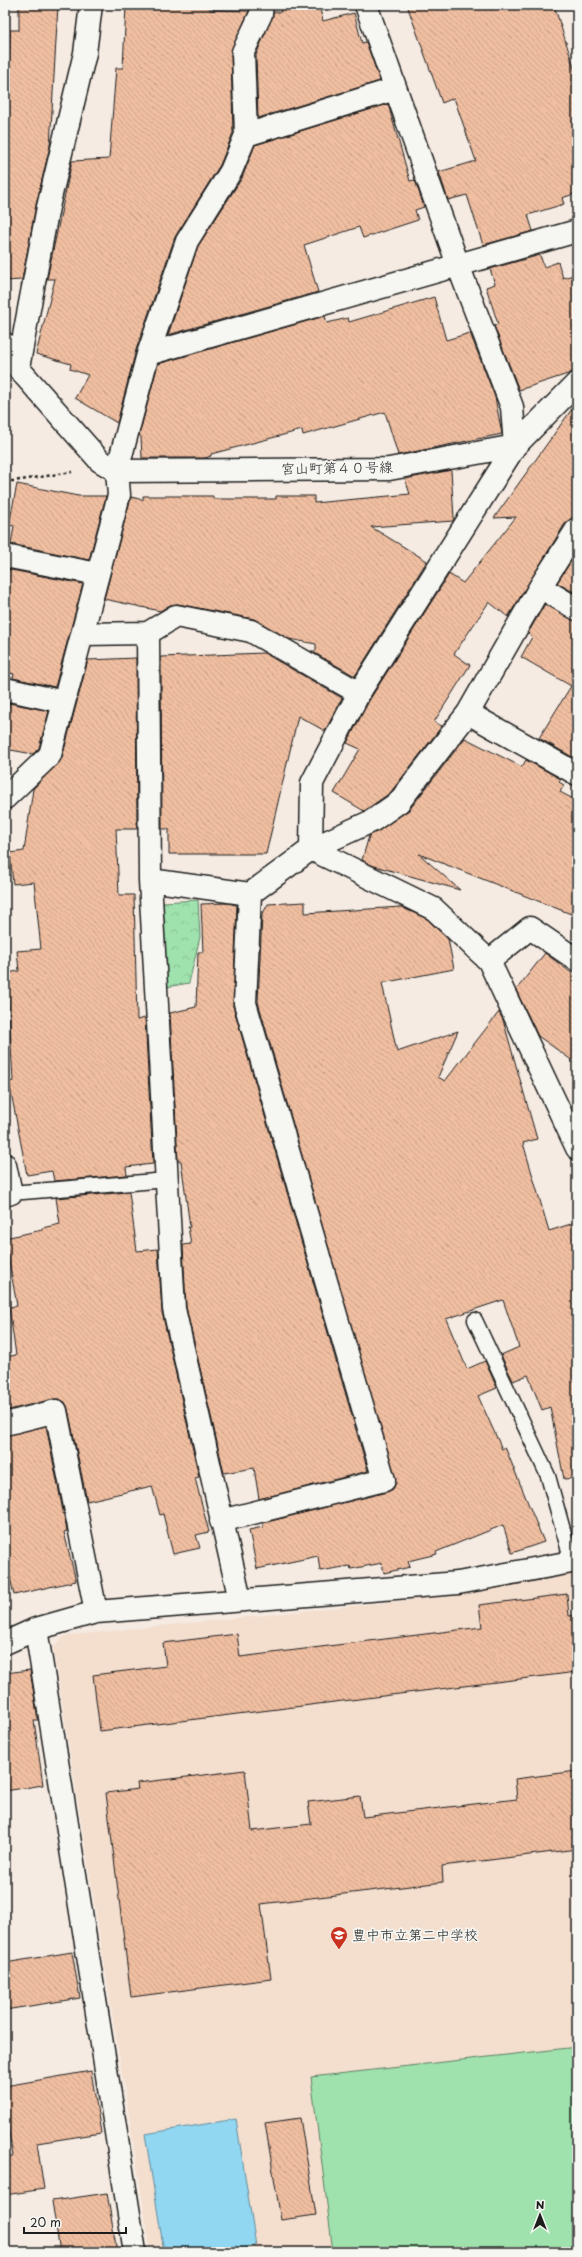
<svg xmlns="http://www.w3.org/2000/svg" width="582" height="2257" font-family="'Playpen Sans','Klee One',sans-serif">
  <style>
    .built { fill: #f4dece }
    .grass { fill: #9fe2ad; stroke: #5e7f64 }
    .park { fill: url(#park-crowns); stroke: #5e7f64 }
    .water { fill: #91d7f2; stroke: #628c9c }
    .building { fill: url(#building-back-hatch); stroke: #1c1c1c }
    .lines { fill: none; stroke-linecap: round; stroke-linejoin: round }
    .lane-casing { stroke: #1c1c1c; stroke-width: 17 }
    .street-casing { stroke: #1c1c1c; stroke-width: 25 }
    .path { stroke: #1c1c1c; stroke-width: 2.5; stroke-dasharray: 3 3; stroke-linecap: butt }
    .lane { stroke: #f6f6f2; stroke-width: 14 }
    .street { stroke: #f6f6f2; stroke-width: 22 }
    .labels { text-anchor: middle; stroke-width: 3.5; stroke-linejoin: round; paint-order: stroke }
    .street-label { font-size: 14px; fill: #1c1c1c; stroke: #f6f6f2 }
    .poi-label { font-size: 14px; fill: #1c1c1c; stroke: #f6f6f2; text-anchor: start }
  </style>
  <defs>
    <pattern id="park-crowns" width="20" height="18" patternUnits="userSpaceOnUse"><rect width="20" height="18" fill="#9fe2ad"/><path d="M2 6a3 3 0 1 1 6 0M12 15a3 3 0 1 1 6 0" fill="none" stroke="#88c194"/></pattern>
    <pattern id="building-back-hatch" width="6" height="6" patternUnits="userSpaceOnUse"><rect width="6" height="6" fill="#f0bea1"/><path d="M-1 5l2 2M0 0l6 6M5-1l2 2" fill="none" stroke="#cda38a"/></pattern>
  </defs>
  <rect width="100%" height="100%" fill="#f5ebe2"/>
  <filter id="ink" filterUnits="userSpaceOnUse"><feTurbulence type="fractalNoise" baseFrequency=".025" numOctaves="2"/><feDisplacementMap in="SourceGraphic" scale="8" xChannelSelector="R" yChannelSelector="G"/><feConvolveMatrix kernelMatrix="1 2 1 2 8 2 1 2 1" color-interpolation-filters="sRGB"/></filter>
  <g filter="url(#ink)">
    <path class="built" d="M 577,1573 L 577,2252 L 151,2252 L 53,1647 L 64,1636 L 467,1594 L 546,1577 Z"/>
    <path class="grass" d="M 577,2047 L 577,2252 L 333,2252 L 311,2077 Z"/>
    <path class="park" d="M 198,900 L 200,937 L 189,983 L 167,987 L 163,902 Z"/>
    <path class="water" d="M 236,2119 L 256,2246 L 218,2252 L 164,2252 L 145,2134 Z"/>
    <path class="building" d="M 19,5 L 58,5 L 50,146 L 36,205 L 22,280 L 5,281 L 5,64 L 9,64 L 10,30 L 19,30 Z
      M 126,5 L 210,5 L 210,10 L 249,11 L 231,52 L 233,133 L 220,165 L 175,237 L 136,350 L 117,423 L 75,398 L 88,375 L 70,369 L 71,364 L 36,354 L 55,279 L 47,279 L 72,161 L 109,159 L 116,68 L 123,68 Z
      M 279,5 L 319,5 L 323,21 L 354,13 L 362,43 L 366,42 L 380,81 L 258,118 L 256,55 L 274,12 L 281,12 Z
      M 407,5 L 554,5 L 577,77 L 577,193 L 562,198 L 564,204 L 528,215 L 533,231 L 483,245 L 467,195 L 448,200 L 439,172 L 476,161 L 454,98 L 442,103 Z
      M 388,104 L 410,181 L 415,180 L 424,207 L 415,210 L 418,220 L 363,238 L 359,227 L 304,245 L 318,292 L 168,335 L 198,246 L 242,178 L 255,145 Z
      M 540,255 L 544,267 L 558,262 L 563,278 L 577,274 L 577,371 L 519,390 L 494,326 L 498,324 L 486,287 L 495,284 L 490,269 Z
      M 434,297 L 446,340 L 470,333 L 495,397 L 502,434 L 398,455 L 385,412 L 303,435 L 302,430 L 211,454 L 211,456 L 205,458 L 142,458 L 141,437 L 139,435 L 158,364 L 325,316 L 327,323 L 348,318 L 349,322 Z
      M 577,402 L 577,517 L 566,522 L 508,617 L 489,602 L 454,654 L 470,665 L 434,722 L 442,726 L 390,793 L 364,811 L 334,793 L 360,749 L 347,743 L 370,699 L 449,574 L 463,583 L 516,517 L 494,518 Z
      M 451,470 L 454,518 L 453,521 L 371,527 L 427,561 L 355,676 L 311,651 L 316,651 L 316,644 L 289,639 L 254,619 L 178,604 L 170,605 L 160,611 L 104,599 L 131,497 L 143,500 L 143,496 L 213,496 L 213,499 L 276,499 L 276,496 L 314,496 L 314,503 L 410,494 L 405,479 Z
      M 17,484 L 78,496 L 106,496 L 89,560 L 11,544 L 14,526 L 9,525 Z
      M 577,552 L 577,594 L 557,583 Z
      M 6,569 L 83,584 L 55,687 L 13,678 L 14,674 L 5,672 Z
      M 545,604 L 577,621 L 577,753 L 574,758 L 539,738 L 571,686 L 521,657 L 532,637 L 528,633 Z
      M 264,653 L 342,698 L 325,731 L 298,716 L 266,854 L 169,854 L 169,829 L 162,829 L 161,657 Z
      M 136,658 L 137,829 L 116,829 L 119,895 L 134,895 L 137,1020 L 145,1018 L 153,1164 L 126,1167 L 127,1175 L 54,1181 L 52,1171 L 27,1175 L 9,1082 L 13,1081 L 7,973 L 19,971 L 17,951 L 41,949 L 34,882 L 13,884 L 10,853 L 24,851 L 33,789 L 62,758 L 88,660 Z
      M 9,703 L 49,711 L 39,748 L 33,754 L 5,749 L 5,728 Z
      M 465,738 L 522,767 L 526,760 L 561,779 L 559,782 L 564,785 L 560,792 L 577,801 L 577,898 L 571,914 L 419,854 L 460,890 L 371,865 L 362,860 L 369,836 L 409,810 Z
      M 305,902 L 305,913 L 401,907 L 427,919 L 448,939 L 454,969 L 382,983 L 397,1052 L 458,1031 L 438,1077 L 445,1081 L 499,1012 L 503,1020 L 537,1139 L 523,1143 L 549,1231 L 577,1222 L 577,1343 L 573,1344 L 577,1355 L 577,1478 L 564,1479 L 550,1407 L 542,1410 L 528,1375 L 513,1381 L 501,1355 L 519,1347 L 503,1300 L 446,1319 L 467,1369 L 485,1361 L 497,1388 L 478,1396 L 502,1449 L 505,1447 L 544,1542 L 512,1553 L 503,1525 L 436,1552 L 437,1554 L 408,1561 L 410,1567 L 384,1573 L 382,1563 L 351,1569 L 350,1566 L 320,1571 L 318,1556 L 257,1569 L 249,1530 L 263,1527 L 263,1523 L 387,1492 L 393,1489 L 396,1483 L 258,1002 L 262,915 L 268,904 Z
      M 227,903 L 237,905 L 233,1006 L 368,1471 L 259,1499 L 254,1468 L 224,1473 L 186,1307 L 183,1245 L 191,1244 L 188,1227 L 190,1227 L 181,1161 L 178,1161 L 170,1013 L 196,1007 L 198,952 L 203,952 L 201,904 Z
      M 545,953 L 577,977 L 577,1064 L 538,1036 L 516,990 Z
      M 129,1192 L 137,1251 L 158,1249 L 162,1312 L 199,1477 L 195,1478 L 209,1532 L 196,1535 L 200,1548 L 173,1554 L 163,1514 L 160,1515 L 152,1486 L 87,1501 L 68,1409 L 65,1402 L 59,1399 L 53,1399 L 5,1411 L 5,1357 L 16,1355 L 9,1307 L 17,1306 L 5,1238 L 42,1230 L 42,1228 L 60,1224 L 56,1198 Z
      M 46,1426 L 67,1531 L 64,1532 L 76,1581 L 14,1595 L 5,1555 L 5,1436 Z
      M 567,1594 L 569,1616 L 577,1615 L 577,1672 L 100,1731 L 93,1675 L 166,1666 L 163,1643 L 237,1634 L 240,1657 L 482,1627 L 479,1605 Z
      M 30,1670 L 38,1720 L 34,1720 L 43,1785 L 5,1791 L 5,1673 Z
      M 245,1770 L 252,1831 L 311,1824 L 308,1802 L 360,1796 L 363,1817 L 517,1799 L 515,1779 L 577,1771 L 577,1849 L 442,1866 L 443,1882 L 261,1904 L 271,1979 L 131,1997 L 106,1793 L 138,1789 L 137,1783 Z
      M 72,1952 L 80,1998 L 5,2010 L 5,1963 Z
      M 91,2071 L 101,2133 L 37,2143 L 44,2189 L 5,2195 L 5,2157 L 13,2156 L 5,2109 L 5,2086 Z
      M 300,2118 L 316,2215 L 281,2220 L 265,2123 Z
      M 107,2193 L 117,2252 L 60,2252 L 52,2201 Z"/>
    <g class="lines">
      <defs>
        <path id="lane" d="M 11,1193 L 167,1180
          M 475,1320 L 548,1476 L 572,1562"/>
        <path id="street" d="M 366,5 L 458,265 L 512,407 L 515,446 L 359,693 L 312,783 L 311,849 L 434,909 L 489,961 L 577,1148
          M 246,135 L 395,89
          M 5,344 L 18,368 L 100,461 L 117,471 L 389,469 L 515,446 L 577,383
          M 148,354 L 577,231
          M 18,368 L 48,207 L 85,53 L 91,5
          M 5,556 L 98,574
          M 540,587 L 577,609
          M 148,633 L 150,880 L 174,1309 L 240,1600
          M 83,634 L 148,633 L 176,616 L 251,631 L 359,693
          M 5,689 L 64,702
          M 468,713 L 577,774
          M 5,798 L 50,755 L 119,495 L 117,471 L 148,354 L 187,241 L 231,171 L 246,135 L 243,52 L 261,14 L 262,5
          M 150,880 L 250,894 L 311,849 L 372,821 L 399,802 L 468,713 L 540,587 L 577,529
          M 489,961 L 530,928 L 577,960
          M 5,1165 L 11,1193 L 5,1195
          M 5,1424 L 56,1411 L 96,1612
          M 221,1521 L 384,1480 L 245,1003 L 250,894
          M 36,1629 L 135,2252
          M 5,1643 L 36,1629 L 96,1612 L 458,1583 L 577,1561"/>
      </defs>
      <use href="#lane" class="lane-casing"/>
      <use href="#street" class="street-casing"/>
      <path class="path" d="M 5,481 L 14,481 L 72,472"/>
      <use href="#lane" class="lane"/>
      <use href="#street" class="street"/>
    </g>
  </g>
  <defs>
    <symbol id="school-pin" viewBox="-11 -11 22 30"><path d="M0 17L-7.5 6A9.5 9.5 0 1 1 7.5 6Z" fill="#c8321e" stroke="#f6f6f2"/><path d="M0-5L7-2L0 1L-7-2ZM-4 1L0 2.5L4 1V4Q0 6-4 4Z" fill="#fff"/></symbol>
  </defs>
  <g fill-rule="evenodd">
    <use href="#school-pin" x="329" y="1925" width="20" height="27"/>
  </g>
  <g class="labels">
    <g class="street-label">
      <text transform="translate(337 468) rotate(-1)" y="5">宮山町第４０号線</text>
    </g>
    <g class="poi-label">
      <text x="352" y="1940">豊中市立第二中学校</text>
    </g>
  </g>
  <rect width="582" height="2257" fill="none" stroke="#f6f6f2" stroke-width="20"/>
  <rect x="10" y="10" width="562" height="2237" fill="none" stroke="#1c1c1c" stroke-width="1.5" filter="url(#ink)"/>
  <g transform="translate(540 2215)" stroke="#f6f6f2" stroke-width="3" paint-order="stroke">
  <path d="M0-3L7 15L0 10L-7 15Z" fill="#1c1c1c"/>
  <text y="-6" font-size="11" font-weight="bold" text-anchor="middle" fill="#1c1c1c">N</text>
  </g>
  <path d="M24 2227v6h102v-6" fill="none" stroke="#1c1c1c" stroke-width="2"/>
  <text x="30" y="2227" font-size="12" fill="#1c1c1c" stroke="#f6f6f2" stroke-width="3" paint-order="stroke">20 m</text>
</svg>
